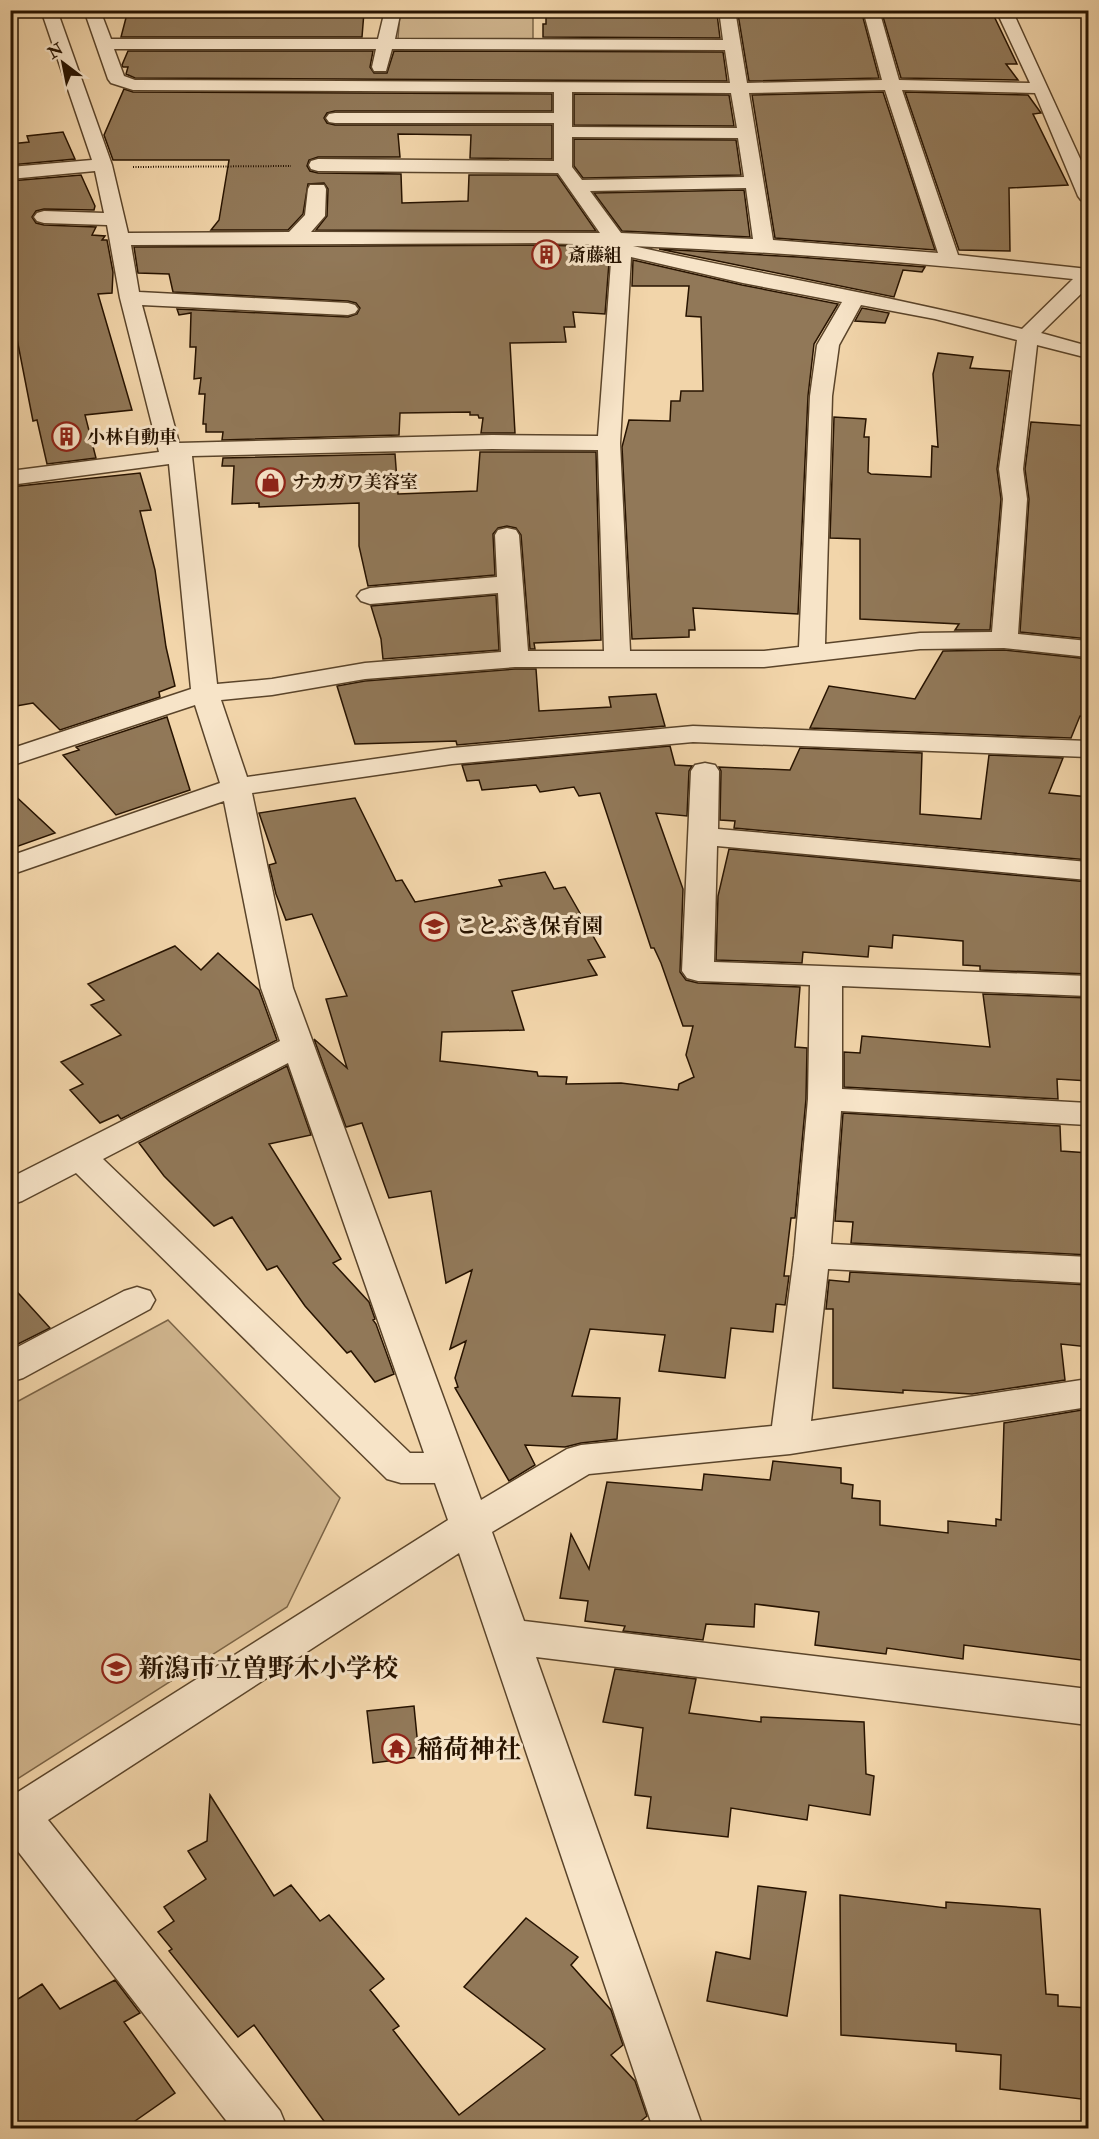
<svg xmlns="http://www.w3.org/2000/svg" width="1099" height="2139" font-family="'IM FELL Double Pica','Noto Serif JP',serif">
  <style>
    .green { fill: #cfb48d; stroke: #7b6446; stroke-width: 1.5 }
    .building { fill: #917858; stroke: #271300; stroke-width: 1.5 }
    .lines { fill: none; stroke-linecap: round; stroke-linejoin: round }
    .minor-casing { stroke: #5a442a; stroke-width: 3 }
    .path { stroke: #271300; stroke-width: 2; stroke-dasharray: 1 1.5; stroke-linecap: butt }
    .minor { fill: #f7e4c8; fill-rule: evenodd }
    .labels { text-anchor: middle; stroke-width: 6; stroke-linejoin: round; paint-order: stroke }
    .far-poi-label { font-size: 18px; font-weight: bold; fill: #271300; stroke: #f7e4c8; text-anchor: start }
    .poi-label { font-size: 21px; font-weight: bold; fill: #271300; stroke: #f7e4c8; text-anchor: start }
    .near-poi-label { font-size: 26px; font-weight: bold; fill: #271300; stroke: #f7e4c8; text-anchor: start }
  </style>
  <rect width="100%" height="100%" fill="#f2d5aa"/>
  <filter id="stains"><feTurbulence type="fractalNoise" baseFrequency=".00333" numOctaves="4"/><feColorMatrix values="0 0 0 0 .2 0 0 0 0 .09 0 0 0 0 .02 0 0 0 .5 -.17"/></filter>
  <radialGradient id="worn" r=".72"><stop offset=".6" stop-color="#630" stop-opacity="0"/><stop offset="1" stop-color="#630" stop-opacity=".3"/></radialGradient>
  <path class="green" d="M 400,11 L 533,11 L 533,43 L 404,42 L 398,38 Z
    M 168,1320 L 340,1498 L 287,1607 L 11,1783 L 11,1405 Z"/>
  <path class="building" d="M 128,10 L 339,10 L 339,12 L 364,12 L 362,37 L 121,37 Z
    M 580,10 L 705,10 L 704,15 L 717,14 L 720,38 L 543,37 L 543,24 L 546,24 L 546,12 L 580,12 Z
    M 795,10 L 861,10 L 879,78 L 749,81 L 738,14 L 796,13 Z
    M 881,10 L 991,10 L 1017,64 L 1006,64 L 1018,80 L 901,78 Z
    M 128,51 L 373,51 L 370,67 L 374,73 L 387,73 L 394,51 L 723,52 L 727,81 L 135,78 L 126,74 L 128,67 L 123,67 L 122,65 Z
    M 124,89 L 133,92 L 552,94 L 552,111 L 335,111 L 327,113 L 324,118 L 327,123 L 335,125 L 552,125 L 552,159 L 470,158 L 471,135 L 398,134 L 400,157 L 318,157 L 309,160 L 307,166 L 310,171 L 318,173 L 401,174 L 402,203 L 468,201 L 469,175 L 557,175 L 596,231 L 316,230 L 327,216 L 328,189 L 324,183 L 308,184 L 303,214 L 288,230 L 211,230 L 219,220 L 229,160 L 113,160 L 104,135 Z
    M 883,92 L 935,250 L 775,238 L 752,95 Z
    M 905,92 L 1028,95 L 1041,113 L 1033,114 L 1068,185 L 1009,188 L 1010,251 L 959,250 Z
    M 574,94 L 729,95 L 734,126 L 574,125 Z
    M 63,132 L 75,159 L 10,165 L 10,144 L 29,142 L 27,136 Z
    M 574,139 L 736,140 L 741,175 L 583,178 L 574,166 Z
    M 81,175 L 95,206 L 94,210 L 44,209 L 36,211 L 32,217 L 36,223 L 44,225 L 96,227 L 92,235 L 105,236 L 102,240 L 107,240 L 113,272 L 112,293 L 98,294 L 132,410 L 85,415 L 96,458 L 47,464 L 37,420 L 33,421 L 10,303 L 10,181 Z
    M 744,190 L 750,237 L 622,231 L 594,193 Z
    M 540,245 L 608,247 L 610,250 L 605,314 L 573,312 L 575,327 L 564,327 L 566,342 L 510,343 L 515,433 L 481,433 L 483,418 L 479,418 L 478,415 L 470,415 L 470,412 L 400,413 L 399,435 L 222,440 L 223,432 L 206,432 L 206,424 L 203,424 L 205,394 L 199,394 L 201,378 L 194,379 L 196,347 L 190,347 L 191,313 L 179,315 L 177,309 L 348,317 L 357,314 L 360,308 L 356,303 L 348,301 L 173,292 L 169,274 L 138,273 L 134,247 Z
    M 659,249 L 798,257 L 925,267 L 922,272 L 903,270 L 894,297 Z
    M 633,260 L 742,285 L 838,304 L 814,344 L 808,396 L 798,614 L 693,608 L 695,630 L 689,630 L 689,637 L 632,639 L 622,447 L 629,420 L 670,421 L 671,401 L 680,401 L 681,391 L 703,391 L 701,317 L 686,316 L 689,286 L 632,286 Z
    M 862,308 L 889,313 L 885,323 L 855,321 Z
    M 938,353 L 973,357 L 970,368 L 1010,371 L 997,469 L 1001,499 L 990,630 L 955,630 L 959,624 L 860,619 L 860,539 L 830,538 L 834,417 L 866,419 L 864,437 L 869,437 L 868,472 L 871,474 L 931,477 L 932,446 L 938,447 L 933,374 Z
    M 1031,422 L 1089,426 L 1089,639 L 1020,632 L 1029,499 L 1025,469 Z
    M 480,452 L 596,452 L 601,640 L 534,643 L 535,649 L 530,649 L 521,535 L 516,528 L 507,526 L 498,528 L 493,534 L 495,575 L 368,586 L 359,546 L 359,503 L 259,507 L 259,503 L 232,504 L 234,466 L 222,466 L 223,458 L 395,454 L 398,494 L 477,491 Z
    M 140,473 L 151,510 L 140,511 L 155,570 L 166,647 L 175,686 L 159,692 L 160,697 L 60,730 L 33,703 L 10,707 L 10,487 Z
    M 496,595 L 499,650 L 383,659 L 381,639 L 371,606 Z
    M 1004,650 L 1089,659 L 1089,717 L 1080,716 L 1071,738 L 810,728 L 829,686 L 915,699 L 943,651 Z
    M 515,669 L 536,669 L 539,711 L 611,707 L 609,697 L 656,694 L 665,726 L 457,745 L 456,741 L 355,744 L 337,686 L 365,681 Z
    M 167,717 L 190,790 L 116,815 L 63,755 L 79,750 L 76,747 Z
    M 670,746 L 675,765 L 692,766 L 689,771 L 687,816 L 656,813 L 683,889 L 680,972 L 686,980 L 698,983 L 800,987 L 795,1047 L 807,1048 L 806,1099 L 795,1218 L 791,1218 L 784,1276 L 789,1276 L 785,1305 L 776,1304 L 773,1332 L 731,1328 L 725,1378 L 659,1371 L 665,1335 L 590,1329 L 572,1396 L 620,1398 L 617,1439 L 581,1443 L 565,1447 L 525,1445 L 535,1465 L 509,1481 L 455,1388 L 458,1387 L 455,1378 L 466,1341 L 450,1349 L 472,1270 L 446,1283 L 431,1191 L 389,1198 L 362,1123 L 346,1127 L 314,1039 L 347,1068 L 326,999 L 347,996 L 312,914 L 286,920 L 276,894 L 269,865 L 276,863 L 259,813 L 355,798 L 396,881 L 402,880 L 415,902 L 502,886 L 499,880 L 545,872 L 554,889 L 565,887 L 605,957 L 588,960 L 597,975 L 512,991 L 524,1030 L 442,1032 L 440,1061 L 537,1072 L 538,1076 L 567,1077 L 566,1084 L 621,1083 L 678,1090 L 679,1084 L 694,1077 L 686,1055 L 693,1026 L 683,1026 L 661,963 L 654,948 L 651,948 L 600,793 L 579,796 L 574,787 L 540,792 L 536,785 L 482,790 L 479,780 L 467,781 L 462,765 Z
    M 800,748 L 922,753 L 920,814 L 981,819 L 989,755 L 1063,758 L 1049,793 L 1089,797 L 1089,860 L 734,828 L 735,821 L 720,820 L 721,771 L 719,767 L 790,770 Z
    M 10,791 L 55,833 L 10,849 Z
    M 729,849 L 1089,882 L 1089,974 L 980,970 L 980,966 L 963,965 L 963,941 L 893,935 L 892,948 L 869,946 L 868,957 L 803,952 L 802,963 L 716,960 L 718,896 Z
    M 175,946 L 201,970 L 218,953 L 259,990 L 277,1040 L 121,1119 L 118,1115 L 100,1123 L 70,1090 L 83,1084 L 61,1062 L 121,1035 L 91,1005 L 104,1000 L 88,984 Z
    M 983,994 L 1089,998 L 1089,1081 L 1057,1079 L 1058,1099 L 844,1087 L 844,1052 L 860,1053 L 862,1036 L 990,1047 Z
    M 287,1066 L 311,1135 L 269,1144 L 341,1259 L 333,1263 L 369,1302 L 375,1319 L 373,1320 L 376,1324 L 394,1374 L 375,1382 L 351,1351 L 347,1353 L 305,1306 L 277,1266 L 267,1270 L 232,1217 L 214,1226 L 164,1176 L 139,1143 Z
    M 843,1113 L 1060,1126 L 1061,1151 L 1089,1153 L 1089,1255 L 851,1243 L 853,1222 L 835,1221 Z
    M 850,1272 L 1089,1285 L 1089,1347 L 1061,1344 L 1065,1380 L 972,1394 L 903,1390 L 903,1393 L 833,1388 L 833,1309 L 826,1309 L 829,1280 L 849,1282 Z
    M 10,1284 L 50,1328 L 10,1348 Z
    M 1082,1410 L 1089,1411 L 1089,1661 L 964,1645 L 963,1659 L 887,1648 L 886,1654 L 815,1645 L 819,1612 L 755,1604 L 754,1627 L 706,1624 L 703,1640 L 623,1631 L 625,1626 L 585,1621 L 588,1601 L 560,1598 L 571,1534 L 589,1569 L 607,1482 L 702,1490 L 704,1474 L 770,1480 L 773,1461 L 841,1468 L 841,1483 L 853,1485 L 852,1498 L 880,1501 L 880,1525 L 948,1533 L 948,1521 L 996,1526 L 996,1519 L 1001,1520 L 1004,1423 Z
    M 615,1669 L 696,1679 L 689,1713 L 761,1722 L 761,1717 L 864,1722 L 866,1774 L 874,1776 L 870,1815 L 809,1805 L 807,1820 L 731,1808 L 728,1837 L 647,1828 L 651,1797 L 635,1795 L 643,1728 L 603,1722 Z
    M 414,1706 L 419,1757 L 373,1763 L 367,1711 Z
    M 210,1795 L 274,1896 L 291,1885 L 320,1921 L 329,1915 L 384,1979 L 370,1990 L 399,2026 L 393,2030 L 459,2115 L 545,2049 L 464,1987 L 526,1918 L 578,1957 L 571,1965 L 611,2010 L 623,2045 L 611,2055 L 635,2081 L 647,2116 L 632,2128 L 329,2128 L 254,2025 L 238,2037 L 169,1951 L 172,1949 L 158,1932 L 174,1921 L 164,1907 L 206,1879 L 188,1851 L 207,1841 Z
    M 758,1886 L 806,1892 L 787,2016 L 707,2001 L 716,1952 L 750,1959 Z
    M 840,1895 L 946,1908 L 946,1902 L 1040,1909 L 1046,1994 L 1058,1995 L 1058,2006 L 1089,2008 L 1089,2100 L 1000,2089 L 1001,2055 L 956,2051 L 956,2044 L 841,2035 Z
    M 115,1980 L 140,2013 L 124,2022 L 175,2093 L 125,2128 L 10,2128 L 10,2004 L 42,1984 L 60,2009 Z"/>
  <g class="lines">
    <defs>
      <path id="minor" d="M 41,10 L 57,10 L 112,165 L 128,233 L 289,232 L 305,215 L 308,189 L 310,185 L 324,185 L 326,189 L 325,216 L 311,232 L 600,233 L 558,173 L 318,171 L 311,169 L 309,165 L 311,161 L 318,159 L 554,161 L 554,123 L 335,123 L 329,122 L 326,118 L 329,114 L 335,113 L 554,113 L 554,92 L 133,90 L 111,83 L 108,79 L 84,10 L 100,10 L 111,39 L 378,39 L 385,10 L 401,10 L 395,39 L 723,40 L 719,10 L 735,10 L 747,83 L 882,80 L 863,10 L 879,10 L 899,80 L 1030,83 L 996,10 L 1012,10 L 1088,176 L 1088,202 L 1081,200 L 1078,196 L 1035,93 L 902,90 L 958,255 L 1088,269 L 1088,287 L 1041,333 L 1088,346 L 1088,358 L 1037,345 L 1023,469 L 1027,499 L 1018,634 L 1088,641 L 1088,657 L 1004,648 L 920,649 L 764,667 L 515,667 L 365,679 L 272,695 L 221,700 L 247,777 L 452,748 L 693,726 L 1088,741 L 1088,757 L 693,742 L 452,764 L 252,793 L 293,988 L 481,1500 L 567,1449 L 581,1445 L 772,1426 L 794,1256 L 808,1099 L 810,985 L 698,981 L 687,978 L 682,971 L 691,771 L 695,765 L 705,763 L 715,765 L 719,771 L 718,829 L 1088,862 L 1088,880 L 717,846 L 714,962 L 1088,976 L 1088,996 L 842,986 L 842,1089 L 1088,1103 L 1088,1125 L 841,1111 L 831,1244 L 1088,1257 L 1088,1283 L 828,1269 L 811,1421 L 1088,1379 L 1088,1407 L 790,1454 L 589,1474 L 492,1532 L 524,1621 L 1088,1689 L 1088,1725 L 536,1657 L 703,2128 L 653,2128 L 459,1553 L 48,1820 L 280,2111 L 287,2128 L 232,2128 L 10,1841 L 10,1797 L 448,1520 L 435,1483 L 401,1483 L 387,1479 L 76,1173 L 22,1201 L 10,1205 L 10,1178 L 280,1041 L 261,988 L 224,801 L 10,875 L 10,856 L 220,783 L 195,705 L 10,766 L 10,749 L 191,689 L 169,464 L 10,485 L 10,471 L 159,452 L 120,298 L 107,225 L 44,223 L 37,221 L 34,217 L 37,213 L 44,211 L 104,213 L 95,171 L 10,179 L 10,167 L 92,160 ZM 114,49 L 376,49 L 372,67 L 374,71 L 386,71 L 392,49 L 725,50 L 730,83 L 135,80 L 124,76 ZM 885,90 L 938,253 L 773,240 L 749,93 ZM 572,92 L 731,93 L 737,128 L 572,127 ZM 572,137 L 738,138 L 744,177 L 582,180 L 572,167 ZM 746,188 L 753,239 L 621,233 L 590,191 ZM 540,243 L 609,245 L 612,249 L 598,436 L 492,435 L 179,443 L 142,305 L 348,315 L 355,313 L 358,309 L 355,305 L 348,303 L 139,292 L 131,245 ZM 633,246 C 780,252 926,263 1073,279 L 1022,329 C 893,296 762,275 633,246 ZM 631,257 L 743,283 L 842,302 L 817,345 L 810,396 L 799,647 L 764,651 L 630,651 L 620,443 ZM 861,305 L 935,319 L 1017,340 L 999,469 L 1003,499 L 992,632 L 920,633 L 825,644 L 832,396 L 839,345 ZM 492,449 L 598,450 L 604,651 L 528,651 L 519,535 L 516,530 L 507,528 L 498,530 L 495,535 L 497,577 L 370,588 L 361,591 L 357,596 L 361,601 L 370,604 L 498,593 L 501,652 L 365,663 L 272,679 L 217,684 L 192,456 ZM 288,1063 L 424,1453 L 410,1453 L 103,1159 Z
        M 137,1287 L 150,1291 L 155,1300 L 150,1309 L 23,1378 L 10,1382 L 10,1351 L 124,1291 Z"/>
    </defs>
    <use href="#minor" class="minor-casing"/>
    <path class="path" d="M 133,167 L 291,166"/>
    <use href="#minor" class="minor"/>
  </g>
  <defs>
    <symbol id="building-ring" viewBox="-11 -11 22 22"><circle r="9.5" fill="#f7e4c8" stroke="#8f2418" stroke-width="1.5"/><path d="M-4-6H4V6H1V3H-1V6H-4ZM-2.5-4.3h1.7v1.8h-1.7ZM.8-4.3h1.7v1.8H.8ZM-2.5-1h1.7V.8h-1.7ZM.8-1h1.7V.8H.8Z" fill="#8f2418"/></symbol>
    <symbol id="shop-ring" viewBox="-11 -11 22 22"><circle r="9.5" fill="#f7e4c8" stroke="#8f2418" stroke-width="1.5"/><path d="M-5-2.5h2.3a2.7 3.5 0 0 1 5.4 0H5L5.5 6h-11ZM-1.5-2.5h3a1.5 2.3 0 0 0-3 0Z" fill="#8f2418"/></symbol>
    <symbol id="school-ring" viewBox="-11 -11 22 22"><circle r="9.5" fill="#f7e4c8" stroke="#8f2418" stroke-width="1.5"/><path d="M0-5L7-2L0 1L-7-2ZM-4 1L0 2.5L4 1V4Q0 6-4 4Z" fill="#8f2418"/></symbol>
    <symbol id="temple-ring" viewBox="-11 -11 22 22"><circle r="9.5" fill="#f7e4c8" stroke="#8f2418" stroke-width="1.5"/><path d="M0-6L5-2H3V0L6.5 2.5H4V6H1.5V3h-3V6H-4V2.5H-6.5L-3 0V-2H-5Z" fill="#8f2418"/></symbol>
  </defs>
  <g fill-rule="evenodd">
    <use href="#building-ring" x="530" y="238" width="33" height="33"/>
    <use href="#building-ring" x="50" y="420" width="33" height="33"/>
    <use href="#shop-ring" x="254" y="466" width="33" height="33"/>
    <use href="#school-ring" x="418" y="910" width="33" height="33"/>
    <use href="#school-ring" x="100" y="1652" width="33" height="33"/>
    <use href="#temple-ring" x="380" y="1732" width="33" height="33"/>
  </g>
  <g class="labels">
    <g class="far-poi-label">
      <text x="568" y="261">斎藤組</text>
      <text x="87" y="443">小林自動車</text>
      <text x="292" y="488">ナカガワ美容室</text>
    </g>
    <g class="poi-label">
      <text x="456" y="933">ことぶき保育園</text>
    </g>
    <g class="near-poi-label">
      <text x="138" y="1677">新潟市立曽野木小学校</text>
      <text x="417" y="1758">稲荷神社</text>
    </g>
  </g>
  <rect width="1099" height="2139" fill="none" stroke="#f2d5aa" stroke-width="36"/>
  <rect x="12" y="12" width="1075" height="2115" fill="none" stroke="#271300" stroke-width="3"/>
  <rect x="18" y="18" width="1063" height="2103" fill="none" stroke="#271300" stroke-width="1.5"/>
  <g transform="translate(63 63) rotate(328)" stroke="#f7e4c8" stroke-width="4.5" paint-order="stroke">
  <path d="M0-4.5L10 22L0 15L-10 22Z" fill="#271300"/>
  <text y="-9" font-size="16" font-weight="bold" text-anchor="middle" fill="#271300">N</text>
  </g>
  <rect width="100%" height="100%" filter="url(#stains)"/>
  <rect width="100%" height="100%" fill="url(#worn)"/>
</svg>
